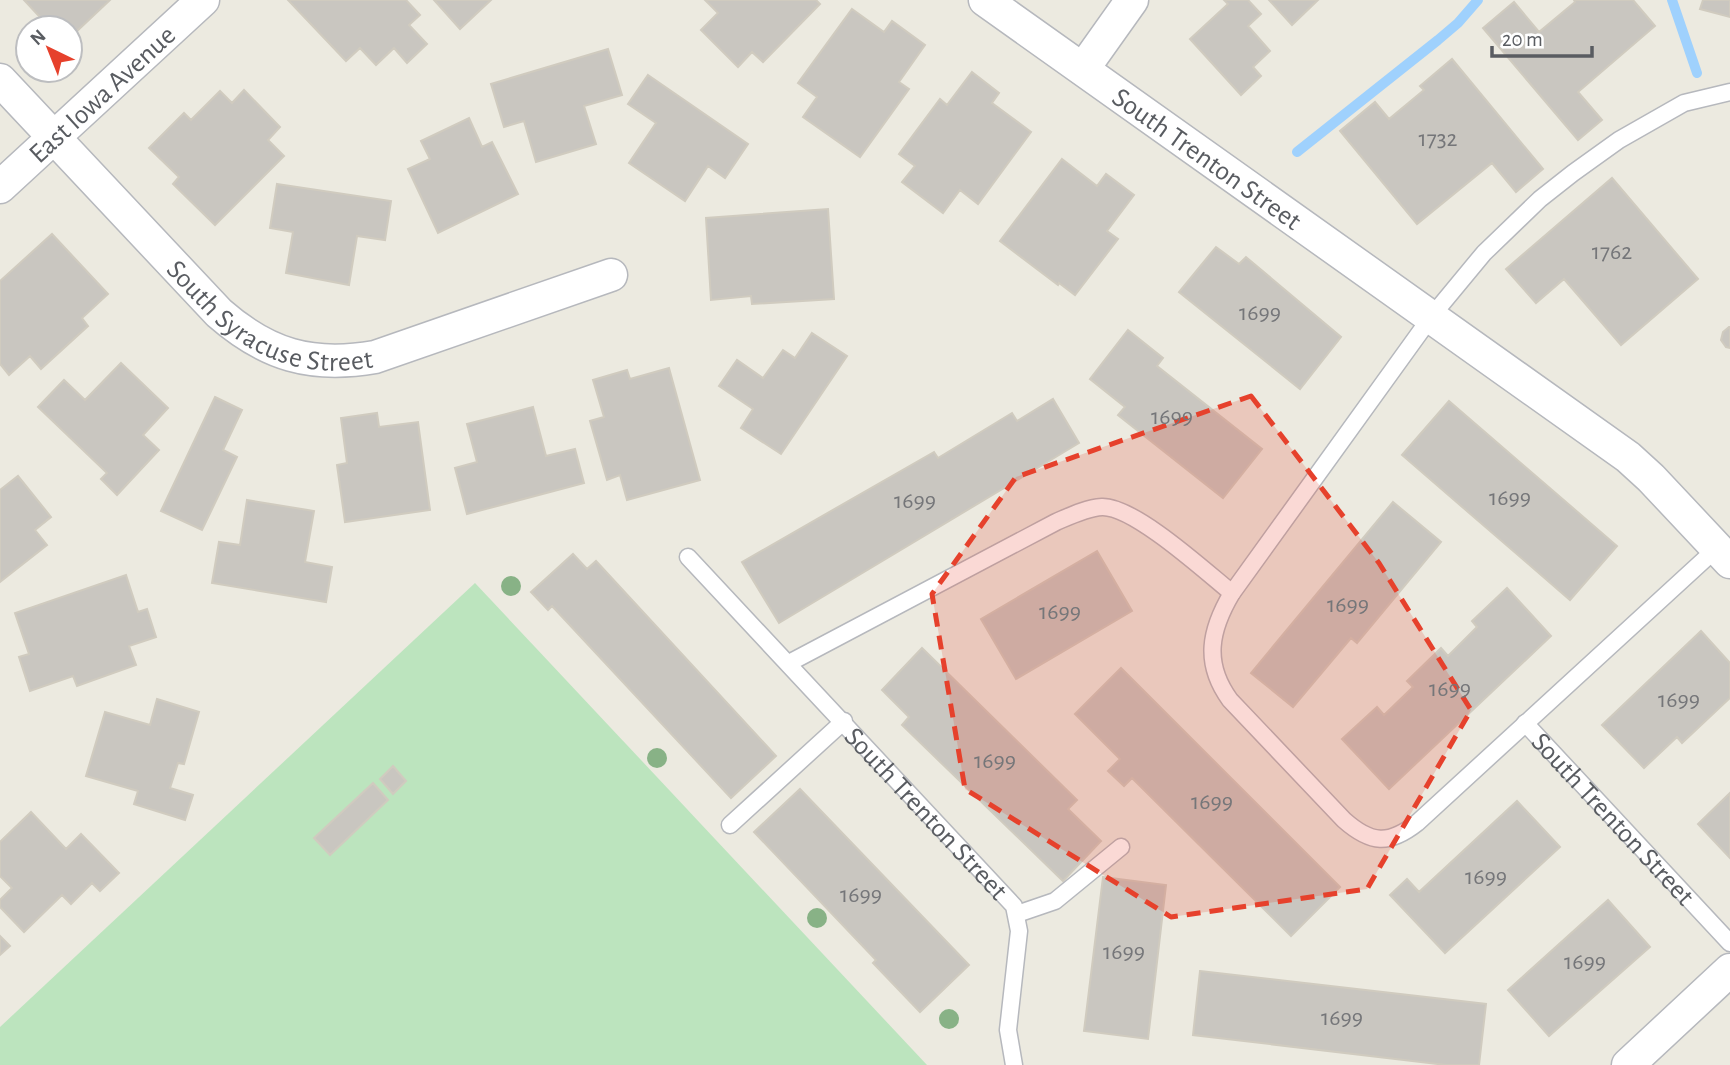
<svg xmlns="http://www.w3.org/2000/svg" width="1730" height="1065" font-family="'Alegreya Sans',sans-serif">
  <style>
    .green { fill: #bce4be }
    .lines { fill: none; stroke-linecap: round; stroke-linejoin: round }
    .stream { stroke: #9fd1fd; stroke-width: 10 }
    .building { fill: #c9c6c0; stroke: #d0cbbf; stroke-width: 2 }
    .service-casing { stroke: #b6b8bd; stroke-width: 19 }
    .minor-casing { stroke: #b6b8bd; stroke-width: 35 }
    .service { stroke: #fff; stroke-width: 16 }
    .minor { stroke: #fff; stroke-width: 32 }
    .tree { fill: #88b286 }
    .marked { fill: #e6412c; fill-opacity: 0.2; stroke: #e6412c; stroke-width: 5; stroke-dasharray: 14 9; stroke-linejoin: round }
    .labels { text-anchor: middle; stroke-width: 7; stroke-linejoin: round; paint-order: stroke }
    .number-label { font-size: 24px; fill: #757679 }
    .street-label { font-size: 28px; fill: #595c61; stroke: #fff }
  </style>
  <rect width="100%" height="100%" fill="#eceae0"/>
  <path class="green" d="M 475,583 L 927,1065 L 0,1065 L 0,1027 Z"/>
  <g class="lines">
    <path class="stream" d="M 1672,0 L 1697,73
      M 1297,152 L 1438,40 L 1458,23 L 1478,0"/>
  </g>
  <path class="building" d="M 24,0 L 110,0 L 77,31 L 68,22 L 62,28 L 50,28 Z
    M 288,0 L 406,0 L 420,15 L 409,25 L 427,44 L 407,63 L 394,48 L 376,65 L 360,48 L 346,61 Z
    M 434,0 L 491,0 L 460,29 Z
    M 705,0 L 816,0 L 820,4 L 763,62 L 752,52 L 738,67 L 701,30 L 718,13 Z
    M 1224,0 L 1248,0 L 1261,14 L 1248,26 L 1270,51 L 1253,67 L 1261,76 L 1241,95 L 1190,39 L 1228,4 Z
    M 1269,0 L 1318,0 L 1292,25 Z
    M 1574,0 L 1633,0 L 1655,26 L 1578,92 L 1602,120 L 1578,140 L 1483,28 L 1514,2 L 1539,32 L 1575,2 Z
    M 1703,0 L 1730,0 L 1730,17 L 1700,9 Z
    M 852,9 L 884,32 L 892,21 L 925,45 L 899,82 L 909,89 L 860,157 L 803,117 L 817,97 L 798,83 Z
    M 608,49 L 622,95 L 584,106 L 596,144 L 536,162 L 524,121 L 504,127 L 491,84 Z
    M 1452,59 L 1543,169 L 1516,192 L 1492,163 L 1417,224 L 1340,131 L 1375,102 L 1389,119 L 1424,90 L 1420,86 Z
    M 972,72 L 999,93 L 992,103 L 1031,132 L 978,204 L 960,190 L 943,213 L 902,182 L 915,166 L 899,154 L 940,99 L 947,105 Z
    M 648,75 L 748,144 L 725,178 L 708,166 L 685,201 L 629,163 L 656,123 L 628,104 Z
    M 244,90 L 280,127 L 268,140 L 284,156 L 215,225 L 173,184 L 179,177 L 149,148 L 184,113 L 191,120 L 220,91 L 232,103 Z
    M 469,118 L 482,147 L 492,142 L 518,194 L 438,233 L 408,169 L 430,159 L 421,141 Z
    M 1062,159 L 1097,186 L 1106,174 L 1134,195 L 1107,231 L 1118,239 L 1075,295 L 1059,283 L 1058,285 L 1000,241 Z
    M 1612,178 L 1698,279 L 1621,345 L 1564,279 L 1536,303 L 1506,269 Z
    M 277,184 L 391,201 L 385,240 L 357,236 L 349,285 L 286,273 L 293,232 L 270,228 Z
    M 828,209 L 834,299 L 752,304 L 751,296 L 711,300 L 706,218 Z
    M 52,234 L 108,294 L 82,318 L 88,326 L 41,369 L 30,356 L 9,375 L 0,364 L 0,281 Z
    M 1216,247 L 1239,264 L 1246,257 L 1341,337 L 1300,389 L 1179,292 Z
    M 1729,327 L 1730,327 L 1730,348 L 1726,347 L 1721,340 L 1723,332 Z
    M 1128,330 L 1163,358 L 1157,366 L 1262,449 L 1223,498 L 1118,415 L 1125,407 L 1090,379 Z
    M 812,333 L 847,356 L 781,454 L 741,428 L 753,409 L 719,386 L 737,360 L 763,378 L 783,350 L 795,358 Z
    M 121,363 L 168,408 L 143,435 L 159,450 L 117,495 L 101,479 L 107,473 L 38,407 L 64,380 L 85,400 Z
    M 669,368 L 700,480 L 627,500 L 620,475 L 607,480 L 590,421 L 604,417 L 593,380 L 627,370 L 630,379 Z
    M 215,397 L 242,410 L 223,450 L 237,457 L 202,530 L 161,511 Z
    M 1053,399 L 1079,443 L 779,623 L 742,562 L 934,452 L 938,458 L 1012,413 L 1017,421 Z
    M 1449,401 L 1617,546 L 1570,600 L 1402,455 Z
    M 533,407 L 546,456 L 575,449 L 584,483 L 467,514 L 455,468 L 477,462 L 467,424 Z
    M 377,413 L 379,427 L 418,422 L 430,510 L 345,522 L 337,465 L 347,463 L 341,418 Z
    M 18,476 L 51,517 L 35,530 L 47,545 L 0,582 L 0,490 Z
    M 247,500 L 314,511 L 305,562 L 332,567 L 326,602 L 212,583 L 219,542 L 240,545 Z
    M 1393,502 L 1441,542 L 1357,643 L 1351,638 L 1293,707 L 1251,673 Z
    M 1097,551 L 1132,611 L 1016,679 L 981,619 Z
    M 573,554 L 587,569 L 596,561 L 776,756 L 731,798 L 552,606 L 548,610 L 531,592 Z
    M 126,575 L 138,612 L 147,609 L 156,637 L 129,646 L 136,665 L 77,686 L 73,676 L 30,691 L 19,657 L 29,654 L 15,613 Z
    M 1507,588 L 1551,636 L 1389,789 L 1342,739 L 1377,707 L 1384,715 L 1413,687 L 1407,681 L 1441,648 L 1448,656 L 1477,627 L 1472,621 Z
    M 1701,631 L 1730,663 L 1730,698 L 1682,743 L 1677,737 L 1644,768 L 1602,725 Z
    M 922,648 L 1077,800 L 1068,809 L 1101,841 L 1063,881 L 902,725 L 909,717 L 882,690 Z
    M 1121,668 L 1340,887 L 1291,936 L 1132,778 L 1124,786 L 1108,771 L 1120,759 L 1075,714 Z
    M 157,699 L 199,712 L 184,764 L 178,763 L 170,788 L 193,795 L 185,820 L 134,804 L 138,791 L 86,776 L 105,712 L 150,725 Z
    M 393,766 L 406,781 L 393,794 L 380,779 Z
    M 373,783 L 388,800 L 330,855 L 314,838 Z
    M 800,789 L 969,965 L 920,1012 L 873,963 L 876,960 L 754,832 Z
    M 1730,793 L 1730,858 L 1698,824 Z
    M 1517,801 L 1560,847 L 1445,953 L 1390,895 L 1407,879 L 1419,892 Z
    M 31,812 L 66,849 L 81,834 L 119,873 L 100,891 L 92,883 L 71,904 L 62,895 L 24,932 L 0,907 L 0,900 L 12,888 L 0,876 L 0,842 Z
    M 1103,877 L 1166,885 L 1148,1039 L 1084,1031 Z
    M 1608,900 L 1650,947 L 1549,1036 L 1508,990 Z
    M 0,936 L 10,946 L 0,955 Z
    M 1200,971 L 1486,1004 L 1479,1065 L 1446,1065 L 1193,1035 Z"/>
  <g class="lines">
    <defs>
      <g id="service">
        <path d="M 1717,548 L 1417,823 C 1389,845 1371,844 1344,820 L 1230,700 C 1203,663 1210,630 1232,593 L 1431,317 L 1484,253 L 1540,199 L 1573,173 L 1619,140 L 1684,103 L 1730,92"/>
        <path id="s1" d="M 688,557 L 1014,906 L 1019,931 L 1008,1030 L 1014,1065"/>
        <path d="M 789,663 L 1056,522 C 1070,516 1086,508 1102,507 C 1134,506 1205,571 1232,593"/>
        <path id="s2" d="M 1525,723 L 1730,943"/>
        <path d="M 730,825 L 844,721"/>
        <path d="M 1017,914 L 1055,901 L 1121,847"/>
      </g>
      <g id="minor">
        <path id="s3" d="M 985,0 L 1628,457 L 1651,478 L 1730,562"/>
        <path d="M 1083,69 L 1132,0"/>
        <path id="s4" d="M 0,80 L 219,313 C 267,355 311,368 375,357 L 611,275"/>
        <path id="s5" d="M 0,187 L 203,0"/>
        <path d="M 1628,1065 L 1730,970"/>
      </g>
    </defs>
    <use href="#service" class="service-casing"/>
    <use href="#minor" class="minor-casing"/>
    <use href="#service" class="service"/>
    <use href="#minor" class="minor"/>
  </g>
  <g class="tree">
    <circle cx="511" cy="586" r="10"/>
    <circle cx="657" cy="758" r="10"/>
    <circle cx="817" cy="918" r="10"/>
    <circle cx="949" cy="1019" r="10"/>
  </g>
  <path class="marked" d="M 1251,396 L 1379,563 L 1471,710 L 1367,889 L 1171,917 L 965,789 L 932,594 L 1016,477 Z"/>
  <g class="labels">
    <g class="number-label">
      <text x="1438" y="146">1732</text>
      <text x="1612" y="259">1762</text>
      <text x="1260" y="320">1699</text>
      <text x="1172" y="424">1699</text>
      <text x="1510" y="505">1699</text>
      <text x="915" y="508">1699</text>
      <text x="1348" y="612">1699</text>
      <text x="1060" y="619">1699</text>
      <text x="1450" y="696">1699</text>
      <text x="1679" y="707">1699</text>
      <text x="995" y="768">1699</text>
      <text x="1212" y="809">1699</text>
      <text x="1486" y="884">1699</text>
      <text x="861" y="902">1699</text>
      <text x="1124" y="959">1699</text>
      <text x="1585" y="969">1699</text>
      <text x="1342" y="1025">1699</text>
    </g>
    <g class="street-label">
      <text dy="10" stroke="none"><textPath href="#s5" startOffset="138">East Iowa Avenue</textPath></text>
      <text dy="10" stroke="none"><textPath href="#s3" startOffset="273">South Trenton Street</textPath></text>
      <text dy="10" stroke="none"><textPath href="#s4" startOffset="369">South Syracuse Street</textPath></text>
      <text dy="10" stroke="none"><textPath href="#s1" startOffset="350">South Trenton Street</textPath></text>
      <text dy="10" stroke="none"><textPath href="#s2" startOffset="130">South Trenton Street</textPath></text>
    </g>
  </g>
  <g transform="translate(49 49) rotate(317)"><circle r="33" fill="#ffffff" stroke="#bdbec0" stroke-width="2"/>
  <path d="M0-5L12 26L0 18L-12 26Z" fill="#e6412c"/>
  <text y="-10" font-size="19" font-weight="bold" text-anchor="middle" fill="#595c61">N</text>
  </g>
  <path d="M1492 46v10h100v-10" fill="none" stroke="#595c61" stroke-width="3.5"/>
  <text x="1502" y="46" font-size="21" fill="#595c61" stroke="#ffffff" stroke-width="5" paint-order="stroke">20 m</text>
</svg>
